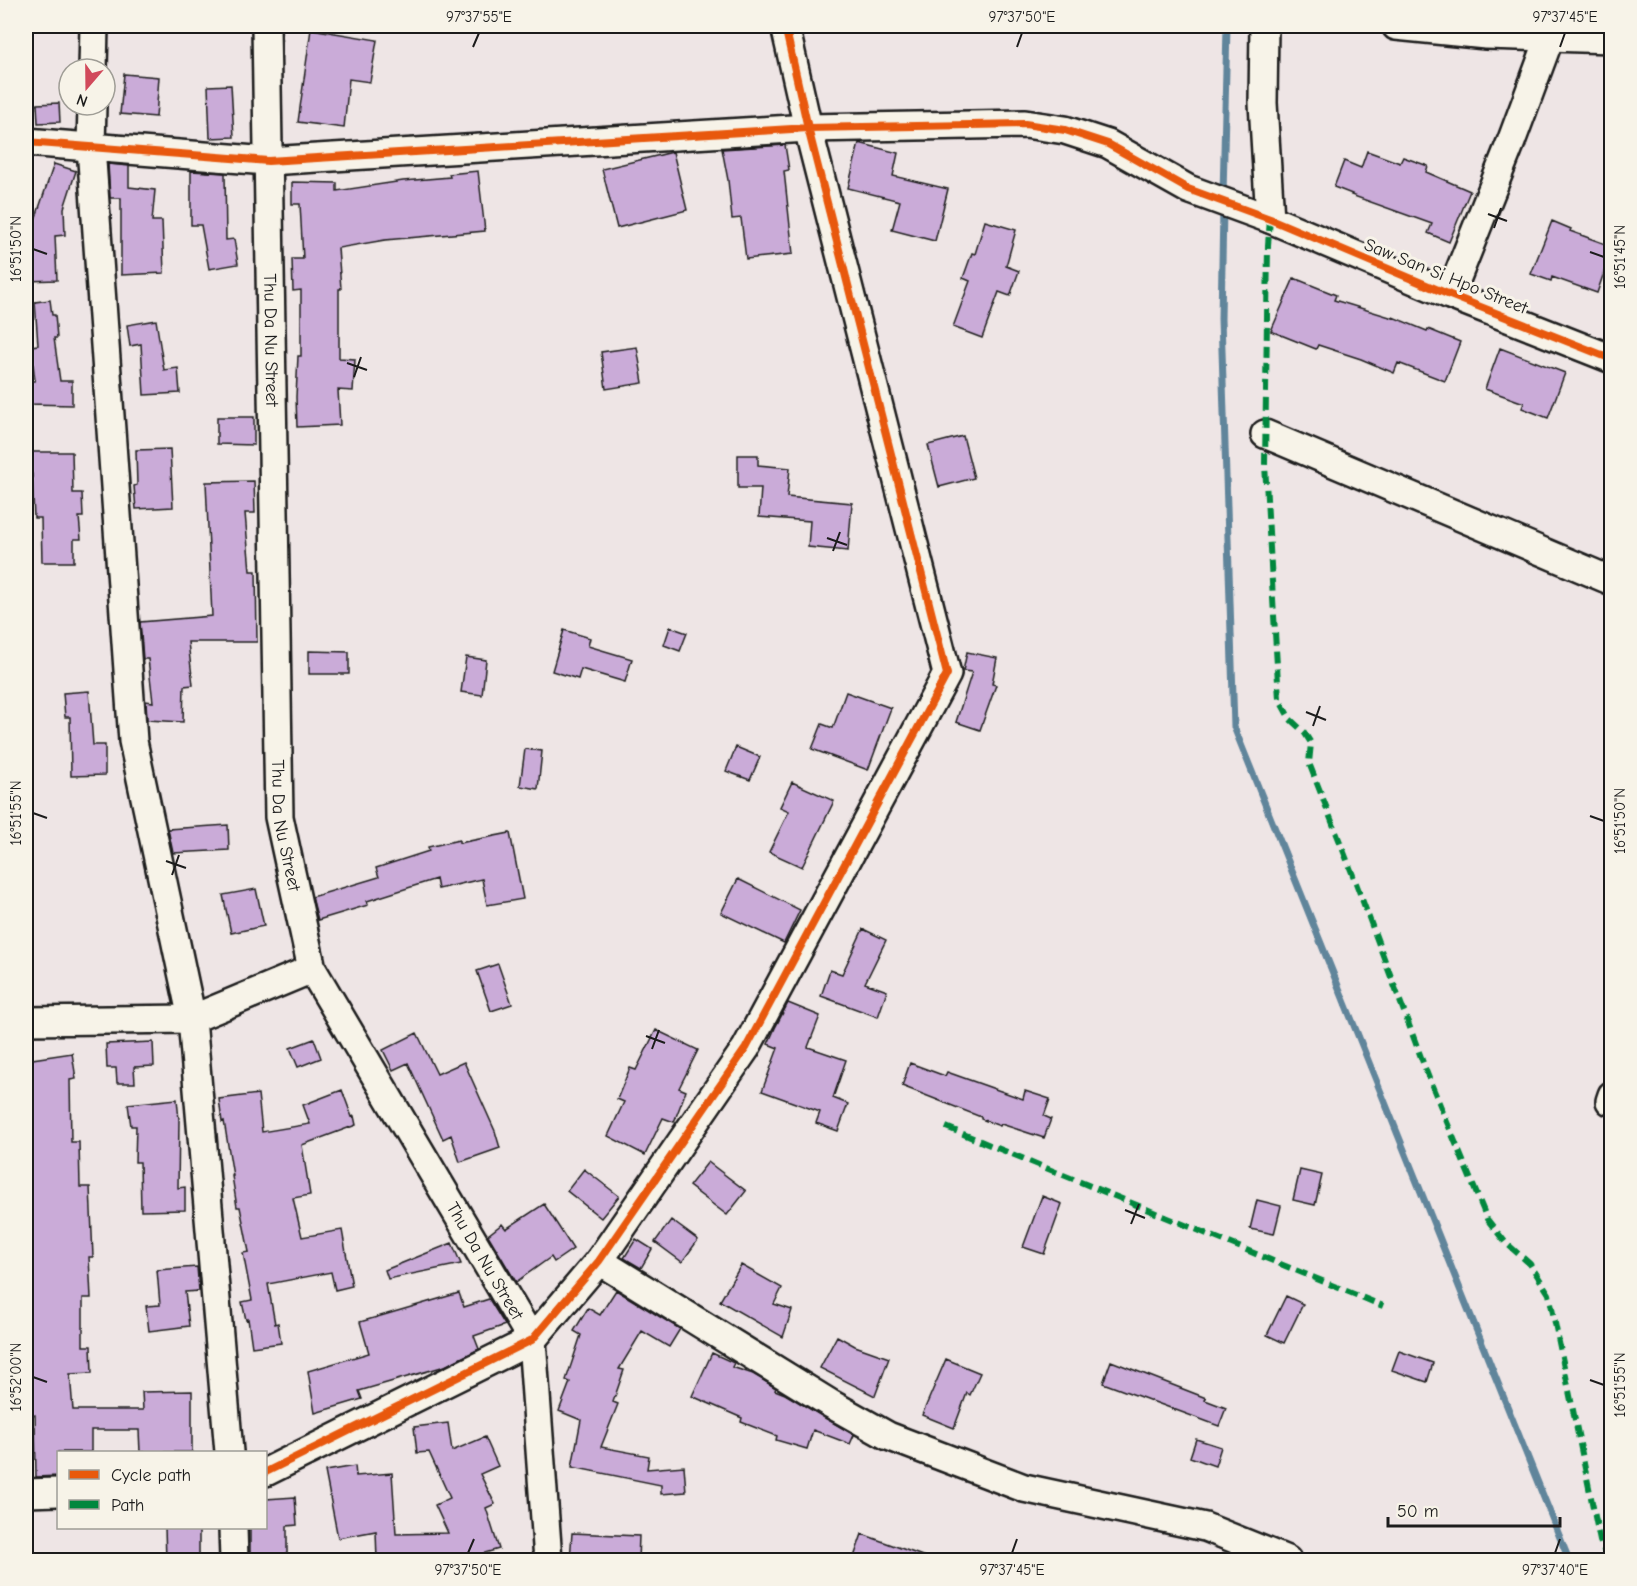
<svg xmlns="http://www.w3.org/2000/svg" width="1637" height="1586" font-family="'Comic Neue',sans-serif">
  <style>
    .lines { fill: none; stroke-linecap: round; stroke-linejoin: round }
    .stream { stroke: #61859b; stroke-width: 7 }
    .building { fill: #caabd8; stroke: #1c1c1c; stroke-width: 1.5 }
    .street-casing { stroke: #1c1c1c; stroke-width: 32 }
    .street { stroke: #f7f3e8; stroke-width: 27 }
    .quiet { stroke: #00873e; stroke-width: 6; stroke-dasharray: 12 6; stroke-linecap: butt }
    .cycleway-casing { stroke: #f7f3e8; stroke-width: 11 }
    .cycleway { stroke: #e8590c; stroke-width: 8 }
    .ticks { fill: none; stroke: #1c1c1c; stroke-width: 2 }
    .labels { text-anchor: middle; stroke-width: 6; stroke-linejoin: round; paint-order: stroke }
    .street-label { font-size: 18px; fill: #1c1c1c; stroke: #f7f3e8 }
    .neatline { fill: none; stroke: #1c1c1c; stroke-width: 2 }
    .ticks-label { font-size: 15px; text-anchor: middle; fill: #1c1c1c }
  </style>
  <rect width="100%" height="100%" fill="#eee5e5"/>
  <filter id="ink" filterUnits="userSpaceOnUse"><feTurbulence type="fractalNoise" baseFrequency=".0167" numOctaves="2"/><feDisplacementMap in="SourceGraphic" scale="12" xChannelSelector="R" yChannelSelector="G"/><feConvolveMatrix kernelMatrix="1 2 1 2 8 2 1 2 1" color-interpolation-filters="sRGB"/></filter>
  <g filter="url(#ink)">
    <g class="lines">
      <path class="stream" d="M 1223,195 L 1227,26
        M 1223,209 L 1221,319 L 1234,727 L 1569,1560"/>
    </g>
    <path class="building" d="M 311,29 L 377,40 L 370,82 L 349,79 L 344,128 L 298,122 Z
      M 124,74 L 159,77 L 156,117 L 120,114 Z
      M 231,85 L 234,137 L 210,138 L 208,86 Z
      M 59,103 L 60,122 L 38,123 L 37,104 Z
      M 859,143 L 898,153 L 893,176 L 948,189 L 935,241 L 892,230 L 900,201 L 848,188 Z
      M 785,145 L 789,170 L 784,171 L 793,254 L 746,259 L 741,218 L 732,219 L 728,180 L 722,149 Z
      M 1367,151 L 1400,163 L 1403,157 L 1428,166 L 1426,172 L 1470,191 L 1449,242 L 1428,233 L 1432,224 L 1351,195 L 1352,194 L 1334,187 L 1344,161 L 1361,168 Z
      M 673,152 L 687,210 L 617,228 L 602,169 Z
      M 54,164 L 76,171 L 64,208 L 65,235 L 55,236 L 57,280 L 26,281 L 26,250 L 28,250 L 26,217 L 36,217 Z
      M 108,164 L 129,166 L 129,187 L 155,190 L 152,221 L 162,221 L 164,273 L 121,275 L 121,198 L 110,198 Z
      M 191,171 L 225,173 L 226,240 L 234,239 L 238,264 L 209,269 L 201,225 L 191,225 Z
      M 478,171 L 485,231 L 385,240 L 338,248 L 341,289 L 339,289 L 339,358 L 355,359 L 353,391 L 338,390 L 340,425 L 297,427 L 296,397 L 298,356 L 301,356 L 301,290 L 293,291 L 292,259 L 303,259 L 300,204 L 292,204 L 292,182 L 337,183 L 337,191 L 403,181 L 450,177 L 449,174 Z
      M 985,221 L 1016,230 L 1006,266 L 1019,271 L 1010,296 L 999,292 L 982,338 L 953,327 L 970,281 L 963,278 L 972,253 L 975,254 Z
      M 1552,221 L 1571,229 L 1570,231 L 1611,246 L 1611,252 L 1597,293 L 1552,277 L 1551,281 L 1531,274 Z
      M 1294,278 L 1336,295 L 1334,300 L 1393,318 L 1393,317 L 1427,331 L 1428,329 L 1460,342 L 1445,381 L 1398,363 L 1394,373 L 1361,359 L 1318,345 L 1316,349 L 1271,331 Z
      M 50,300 L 52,315 L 55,315 L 57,338 L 54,338 L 60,381 L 72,381 L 72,405 L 28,404 L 28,381 L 35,381 L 31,346 L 38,345 L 35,302 Z
      M 156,320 L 164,370 L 178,368 L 180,393 L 144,395 L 141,344 L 130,346 L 127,325 Z
      M 637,347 L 643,383 L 606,389 L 601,352 Z
      M 1500,348 L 1565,373 L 1548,418 L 1522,408 L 1524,403 L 1485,389 Z
      M 217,417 L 254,417 L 254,445 L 217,444 Z
      M 963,436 L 974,478 L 939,487 L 928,445 Z
      M 170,449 L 173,507 L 136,509 L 134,486 L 137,485 L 136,450 Z
      M 29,452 L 72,452 L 73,493 L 82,493 L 83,517 L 79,517 L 81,539 L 74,539 L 74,562 L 42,562 L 41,518 L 34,518 L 32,474 L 29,474 Z
      M 738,455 L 758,455 L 758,465 L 790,468 L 787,497 L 852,503 L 848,551 L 808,547 L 810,521 L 759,517 L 761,488 L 738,488 Z
      M 254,481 L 255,513 L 245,513 L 250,571 L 256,571 L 257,642 L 188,642 L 193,685 L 184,686 L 183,722 L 147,720 L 146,701 L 153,702 L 148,659 L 143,659 L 140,622 L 212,616 L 206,482 Z
      M 670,627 L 687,633 L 680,651 L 664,645 Z
      M 564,630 L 590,638 L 588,646 L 632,659 L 625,682 L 581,669 L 578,679 L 552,671 Z
      M 309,651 L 349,652 L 349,674 L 309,674 Z
      M 967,652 L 997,658 L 992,684 L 996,685 L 980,730 L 956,722 L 972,672 L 963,671 Z
      M 466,657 L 486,660 L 482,695 L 461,692 Z
      M 89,691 L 93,745 L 105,745 L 105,775 L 71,776 L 70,717 L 65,717 L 63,693 Z
      M 846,692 L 891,708 L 868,770 L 812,749 L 822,724 L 833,728 Z
      M 736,747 L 760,757 L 750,780 L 726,771 Z
      M 525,749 L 542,751 L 538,789 L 520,786 Z
      M 792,782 L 834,801 L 802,867 L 769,852 L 789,811 L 780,807 Z
      M 228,825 L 229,850 L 173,853 L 168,829 Z
      M 510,833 L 523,899 L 487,905 L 482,879 L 438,889 L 436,879 L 367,901 L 368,905 L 318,920 L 312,897 L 379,877 L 376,868 L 429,851 L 428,847 L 459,840 L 459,843 Z
      M 738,879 L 800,910 L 784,943 L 721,913 Z
      M 256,889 L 264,926 L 231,933 L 223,895 Z
      M 863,929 L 886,940 L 865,983 L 887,991 L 878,1017 L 821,996 L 830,970 L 842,974 Z
      M 498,964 L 512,1004 L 491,1011 L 477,971 Z
      M 788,1003 L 820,1016 L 808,1047 L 846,1060 L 833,1098 L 848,1104 L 838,1131 L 816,1123 L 820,1112 L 762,1091 L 778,1048 L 768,1044 L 775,1028 Z
      M 656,1030 L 698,1050 L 679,1088 L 686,1091 L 674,1122 L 663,1118 L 645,1155 L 608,1136 L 624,1102 L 617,1099 L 630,1068 L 636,1070 Z
      M 417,1033 L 437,1074 L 464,1062 L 495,1131 L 500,1148 L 460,1162 L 451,1135 L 443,1139 L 408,1063 L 393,1070 L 383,1050 Z
      M 314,1039 L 321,1058 L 298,1067 L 290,1048 Z
      M 153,1042 L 154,1066 L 134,1067 L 135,1083 L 117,1083 L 116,1068 L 107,1068 L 106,1044 Z
      M 72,1053 L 76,1079 L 70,1080 L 71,1142 L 79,1142 L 80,1187 L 90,1187 L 93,1257 L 89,1257 L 91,1298 L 83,1298 L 83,1346 L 91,1346 L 92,1373 L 70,1374 L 73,1410 L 143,1410 L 142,1392 L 192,1391 L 192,1452 L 140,1452 L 139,1430 L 91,1430 L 91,1452 L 58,1452 L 58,1476 L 36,1477 L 35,1415 L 31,1415 L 29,1386 L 31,1386 L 28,1329 L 26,1329 L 26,1060 Z
      M 910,1063 L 945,1076 L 947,1072 L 1023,1099 L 1025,1091 L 1050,1099 L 1044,1116 L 1051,1119 L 1044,1138 L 1001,1124 L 1000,1126 L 981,1119 L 981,1117 L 902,1086 Z
      M 342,1090 L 352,1117 L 354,1116 L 356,1125 L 302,1145 L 310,1195 L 293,1198 L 302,1237 L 342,1230 L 352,1286 L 335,1290 L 331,1272 L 268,1284 L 275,1324 L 278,1323 L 281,1343 L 252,1347 L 248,1319 L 246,1320 L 242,1302 L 252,1300 L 243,1253 L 249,1252 L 240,1207 L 237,1207 L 232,1176 L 233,1176 L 224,1121 L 222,1122 L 219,1099 L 258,1094 L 262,1132 L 310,1124 L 303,1105 Z
      M 177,1099 L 179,1120 L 178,1188 L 185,1187 L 185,1210 L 141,1211 L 140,1162 L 135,1162 L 136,1126 L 131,1126 L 128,1104 Z
      M 708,1162 L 746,1191 L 727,1215 L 689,1186 Z
      M 584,1169 L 619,1196 L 601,1218 L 567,1191 Z
      M 1300,1170 L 1322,1175 L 1315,1205 L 1293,1200 Z
      M 1042,1196 L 1062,1204 L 1044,1254 L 1023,1247 Z
      M 1257,1200 L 1281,1206 L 1274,1234 L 1250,1229 Z
      M 544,1204 L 573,1249 L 554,1262 L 551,1257 L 516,1282 L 488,1235 L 502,1224 L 506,1229 Z
      M 671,1220 L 698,1240 L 682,1262 L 655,1242 Z
      M 636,1239 L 652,1249 L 641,1268 L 624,1258 Z
      M 452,1243 L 461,1264 L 388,1279 L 385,1270 Z
      M 741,1265 L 782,1288 L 774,1304 L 792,1310 L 783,1337 L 720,1301 Z
      M 197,1267 L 199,1291 L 185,1292 L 189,1326 L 149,1331 L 146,1306 L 160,1305 L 157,1270 Z
      M 616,1290 L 680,1329 L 669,1347 L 642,1331 L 619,1369 L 624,1370 L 613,1402 L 618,1404 L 601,1447 L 649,1456 L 647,1469 L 684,1466 L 686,1492 L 661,1494 L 661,1485 L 572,1467 L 581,1420 L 559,1411 L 570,1382 L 566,1380 L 581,1335 L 574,1331 L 588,1308 L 600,1315 Z
      M 459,1293 L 464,1307 L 489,1299 L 505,1325 L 474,1336 L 479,1349 L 445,1366 L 359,1391 L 362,1399 L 315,1413 L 308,1371 L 369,1353 L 360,1322 Z
      M 1286,1296 L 1303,1304 L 1284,1343 L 1267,1335 Z
      M 837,1336 L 855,1346 L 889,1358 L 875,1396 L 820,1368 Z
      M 1399,1351 L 1433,1363 L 1427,1382 L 1392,1370 Z
      M 712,1353 L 734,1363 L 732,1367 L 753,1374 L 776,1388 L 775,1390 L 785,1394 L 854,1435 L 850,1444 L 813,1430 L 807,1449 L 776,1440 L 777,1436 L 741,1422 L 742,1418 L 692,1396 Z
      M 946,1359 L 980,1373 L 970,1395 L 967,1393 L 954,1428 L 922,1415 Z
      M 1111,1361 L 1206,1398 L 1205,1400 L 1226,1408 L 1219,1426 L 1103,1383 Z
      M 448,1423 L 452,1451 L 485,1437 L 498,1466 L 480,1474 L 495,1504 L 486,1508 L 499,1549 L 460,1560 L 377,1560 L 376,1531 L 338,1538 L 325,1471 L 355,1466 L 356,1476 L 392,1473 L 396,1534 L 448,1533 L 435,1505 L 450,1498 L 429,1452 L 417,1453 L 414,1427 Z
      M 1196,1439 L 1221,1447 L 1215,1466 L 1190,1457 Z
      M 295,1497 L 297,1525 L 287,1526 L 287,1560 L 250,1560 L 250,1527 L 266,1527 L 266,1499 Z
      M 165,1527 L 199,1527 L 199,1560 L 166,1560 Z
      M 572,1533 L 639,1536 L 638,1560 L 570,1560 Z
      M 862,1534 L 928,1558 L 927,1560 L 853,1560 Z"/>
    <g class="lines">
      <defs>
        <g id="street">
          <path id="s1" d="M 266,26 L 279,817 L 312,969 L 532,1340 L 548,1560"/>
          <path d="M 1264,26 L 1263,103 L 1270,219"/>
          <path d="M 1396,26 L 1486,35 L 1612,39"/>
          <path d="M 93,69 L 94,26"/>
          <path d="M 92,105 L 91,147 L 133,741 L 192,1019 L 229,1452"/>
          <path d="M 26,142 L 268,161 L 808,128 L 1025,124 L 1065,130 L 1108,144 L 1188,189 L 1270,219 L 1450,295 L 1612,359"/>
          <path d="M 1450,295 L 1511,142 L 1550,37"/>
          <path d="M 1265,434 L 1612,581"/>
          <path d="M 26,1021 L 192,1019 L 312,969"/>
          <path d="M 1610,1101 L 1612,1095"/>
          <path d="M 599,1261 L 831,1404 L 888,1436 L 1024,1488 L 1205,1527 L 1287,1560"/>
          <path d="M 266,1472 L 532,1340 L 599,1261 L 746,1048 L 947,674 L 808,128 L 785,26"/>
          <path d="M 26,1493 L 58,1492"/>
          <path d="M 233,1528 L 234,1560"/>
        </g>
      </defs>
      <use href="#street" class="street-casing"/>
      <use href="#street" class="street"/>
      <path class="quiet" d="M 1270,219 L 1268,245 L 1265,465 L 1279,699 L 1290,719 L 1304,732 L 1311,743 L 1309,763 L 1356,883 L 1428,1076 L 1487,1219 L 1505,1242 L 1530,1264 L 1549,1294 L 1600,1541 L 1608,1560
        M 946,1127 L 1383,1306"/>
      <defs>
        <path id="cycleway" d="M 26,142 L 268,161 L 808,128 L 1025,124 L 1065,130 L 1108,144 L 1188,189 L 1270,219 L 1450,295 L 1612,359
          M 266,1472 L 532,1340 L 599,1261 L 746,1048 L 947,674 L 808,128 L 785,26"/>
      </defs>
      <use href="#cycleway" class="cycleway-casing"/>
      <use href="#cycleway" class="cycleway"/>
    </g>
  </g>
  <path class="ticks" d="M 473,47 L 479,33M 1017,47 L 1022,33M 1560,47 L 1565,33M 1488,214 L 1507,221M 1494,228 L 1501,208M 33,249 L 47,254M 1590,252 L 1604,257M 347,363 L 367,370M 354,377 L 361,357M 827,538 L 847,545M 833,551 L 840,532M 1306,712 L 1326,720M 1313,726 L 1320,706M 33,813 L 47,818M 1590,816 L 1604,821M 166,861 L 186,868M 172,875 L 179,855M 646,1036 L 665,1043M 652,1049 L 659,1030M 1125,1210 L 1145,1218M 1131,1224 L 1139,1204M 33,1377 L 47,1382M 1590,1380 L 1604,1385M 468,1553 L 474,1539M 1012,1553 L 1017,1539M 1555,1553 L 1560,1539"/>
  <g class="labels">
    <g class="street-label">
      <text transform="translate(1446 276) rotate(22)" y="6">Saw San Si Hpo Street</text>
      <text dy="6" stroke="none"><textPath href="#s1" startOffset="314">Thu Da Nu Street</textPath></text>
      <text dy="6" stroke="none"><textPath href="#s1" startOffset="800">Thu Da Nu Street</textPath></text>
      <text dy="6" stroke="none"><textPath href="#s1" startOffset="1286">Thu Da Nu Street</textPath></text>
    </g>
  </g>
  <rect width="1637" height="1586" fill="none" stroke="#f7f3e8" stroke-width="66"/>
  <rect x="57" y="1451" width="210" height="78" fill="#f7f3e8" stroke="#9f9d96" stroke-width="1.5"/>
  <rect x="69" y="1470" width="30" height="9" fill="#e8590c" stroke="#9f9d96" stroke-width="1.5"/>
  <text x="111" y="1481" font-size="18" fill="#1c1c1c">Cycle path</text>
  <rect x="69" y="1500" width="30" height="9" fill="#00873e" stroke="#9f9d96" stroke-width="1.5"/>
  <text x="111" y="1511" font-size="18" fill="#1c1c1c">Path</text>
  <g transform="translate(87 87) rotate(200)"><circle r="28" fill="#f7f3e8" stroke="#9f9d96" stroke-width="1.5"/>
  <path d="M0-4.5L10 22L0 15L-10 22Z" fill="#d1495b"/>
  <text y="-9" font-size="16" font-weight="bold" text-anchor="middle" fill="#1c1c1c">N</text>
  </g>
  <path d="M1388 1517v9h172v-9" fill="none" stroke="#1c1c1c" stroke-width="3"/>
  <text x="1397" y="1517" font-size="18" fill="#1c1c1c" stroke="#f7f3e8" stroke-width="4.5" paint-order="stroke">50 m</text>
  <rect x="33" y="33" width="1571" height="1520" class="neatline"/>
  <g class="ticks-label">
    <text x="479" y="22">97°37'55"E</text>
    <text x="1022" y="22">97°37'50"E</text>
    <text x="1565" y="22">97°37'45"E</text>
    <text transform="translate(16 249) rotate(-90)" y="5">16°51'50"N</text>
    <text transform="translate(1620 257) rotate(-90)" y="5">16°51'45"N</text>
    <text transform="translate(16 813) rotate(-90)" y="5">16°51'55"N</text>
    <text transform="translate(1620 821) rotate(-90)" y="5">16°51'50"N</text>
    <text transform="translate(16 1377) rotate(-90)" y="5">16°52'00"N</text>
    <text transform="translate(1620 1385) rotate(-90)" y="5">16°51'55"N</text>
    <text x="468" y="1575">97°37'50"E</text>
    <text x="1012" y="1575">97°37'45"E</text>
    <text x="1555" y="1575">97°37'40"E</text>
  </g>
</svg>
